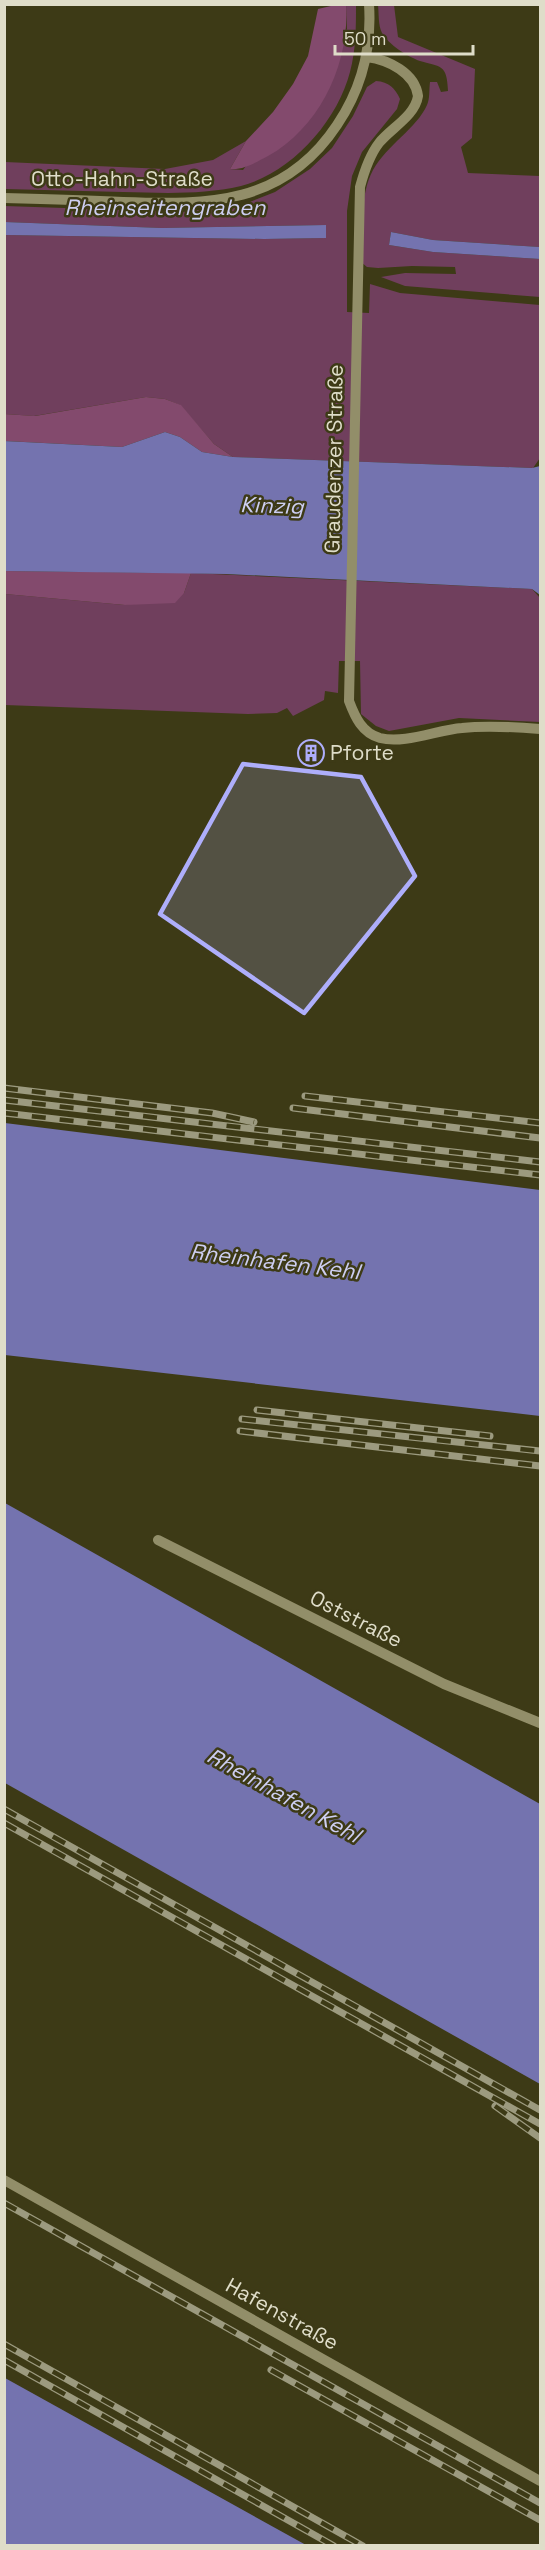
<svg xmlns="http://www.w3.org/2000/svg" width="545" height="2550" font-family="'Space Grotesk',sans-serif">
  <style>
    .green { fill: #703f5d }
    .forest { fill: #834a6d }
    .water { fill: #7473af }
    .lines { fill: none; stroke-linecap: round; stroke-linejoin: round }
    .minor { stroke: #928e69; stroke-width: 10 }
    .rail-casing { stroke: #9c9a7f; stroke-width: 7 }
    .rail { stroke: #3d3a16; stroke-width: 4.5; stroke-dasharray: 14; stroke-linecap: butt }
    .marked { fill: #aeaefb; fill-opacity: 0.2; stroke: #aeaefb; stroke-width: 4.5; stroke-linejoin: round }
    .labels { text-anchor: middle; stroke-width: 5; stroke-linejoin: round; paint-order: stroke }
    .street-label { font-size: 21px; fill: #dfddc9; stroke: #3d3a16 }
    .poi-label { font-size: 21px; fill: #dfddc9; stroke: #3d3a16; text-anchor: start }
    .water-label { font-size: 22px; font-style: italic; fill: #cdcef1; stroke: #3d3a16 }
  </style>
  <rect width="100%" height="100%" fill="#3d3a16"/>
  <path class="green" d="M 346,5 L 356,5 C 356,27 356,50 350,72 C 337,122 291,173 241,186 C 202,195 162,193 123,192 C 83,191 44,190 5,189 L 5,162 L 165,169 L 213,160 L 246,141 L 230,169 L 243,170 L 347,29 Z
    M 378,5 L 394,5 L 398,37 L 475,69 L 472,138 L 461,147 L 468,173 L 540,176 L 540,247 L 433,240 L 391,232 L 389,245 L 433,252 L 540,259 L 540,297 L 405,286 L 381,277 L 405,273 L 456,274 L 455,267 L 412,266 L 378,268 L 367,267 L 361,262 C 363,233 359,196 373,170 C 387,145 417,128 427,105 C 430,99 429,89 430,82 L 437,82 L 441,92 L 448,91 C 447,64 441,67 420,61 C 408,57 388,44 382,33 C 378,25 379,14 378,5 Z
    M 376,81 C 389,82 395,88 400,99 L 397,109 L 362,152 L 352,176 L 347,211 L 347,312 L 369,313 L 370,284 L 400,293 L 540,305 L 540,458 L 533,468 L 233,457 L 214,444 L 180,405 L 165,399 L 146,397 L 34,416 L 5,414 L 5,235 L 264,239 L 325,238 L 326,225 L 162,228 L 5,222 L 5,206 L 182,212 L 242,205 L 275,192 L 310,169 L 332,148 L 353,116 L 367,87 Z
    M 191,573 L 532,589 L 540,598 L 540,722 L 459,718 L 389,731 L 376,726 L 361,714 L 360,661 L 339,661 L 338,693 L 325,691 L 324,700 L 293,716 L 287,708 L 277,713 L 248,714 L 5,705 L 5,594 L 125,605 L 184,593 Z"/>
  <path class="forest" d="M 335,5 L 346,5 C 350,63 320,127 268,156 C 254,163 245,170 230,169 L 246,141 L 273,112 L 293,84 L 308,56 L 318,9 Z
    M 146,397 L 165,399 L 181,405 L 214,444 L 233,457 L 202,452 L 180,437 L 165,432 L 122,447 L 5,441 L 4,414 L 35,416 Z
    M 4,571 L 191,573 L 184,593 L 175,603 L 125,605 L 5,594 Z"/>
  <path class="water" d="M 5,222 L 162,228 L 326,225 L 326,238 L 264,239 L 5,235 Z
    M 391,232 L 433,240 L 540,247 L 540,259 L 433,252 L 389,245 Z
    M 165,432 L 180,437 L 202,452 L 233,457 L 532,468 L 540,466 L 540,595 L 532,589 L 226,574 L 5,571 L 4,441 L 122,447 Z
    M 5,1123 L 540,1190 L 540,1416 L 5,1355 Z
    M 5,1503 L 540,1804 L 540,2084 L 5,1783 Z
    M 5,2378 L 306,2545 L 5,2545 Z"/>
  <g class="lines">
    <path class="minor" d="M 367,57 C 389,60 415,73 418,96 C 415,116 391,128 379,143 C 369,156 364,172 360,187 L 349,701 C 355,717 362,733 380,738 C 405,744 437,730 462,728 C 488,725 515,727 540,729
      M 4,198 C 44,199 83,200 123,202 C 209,205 284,205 337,125 C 362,88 372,49 369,4
      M 158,1540 L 444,1684 L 540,1723
      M 4,2180 L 540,2481"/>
    <defs>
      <path id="rail" d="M 4,1088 L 212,1113 L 254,1122
        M 305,1096 L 540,1123
        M 4,1100 L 540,1162
        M 293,1108 L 540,1138
        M 4,1113 L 540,1175
        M 257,1410 L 490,1436
        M 242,1419 L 540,1451
        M 240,1431 L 540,1466
        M 4,1809 L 540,2110
        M 4,1823 L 540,2124
        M 495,2106 L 540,2138
        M 4,2203 L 540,2503
        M 4,2344 L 363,2546
        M 4,2360 L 334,2546
        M 271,2370 L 540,2520"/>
    </defs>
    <use href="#rail" class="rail-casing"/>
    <use href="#rail" class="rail"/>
  </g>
  <path class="marked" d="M 243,764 L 361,777 L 415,876 L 304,1013 L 160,914 Z"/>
  <defs>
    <symbol id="building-ring" viewBox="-11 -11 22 22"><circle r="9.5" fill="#3d3a16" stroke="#aeaefb" stroke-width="1.5"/><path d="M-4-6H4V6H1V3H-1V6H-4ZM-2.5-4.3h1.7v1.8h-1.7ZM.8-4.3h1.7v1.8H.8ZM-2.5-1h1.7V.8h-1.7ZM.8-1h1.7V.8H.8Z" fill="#aeaefb"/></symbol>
  </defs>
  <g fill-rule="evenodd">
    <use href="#building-ring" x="296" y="738" width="30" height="30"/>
  </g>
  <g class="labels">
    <g class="street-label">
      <text x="122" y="186">Otto-Hahn-Straße</text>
      <text transform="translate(334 459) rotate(-89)" y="7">Graudenzer Straße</text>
      <text transform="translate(356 1619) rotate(27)" y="7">Oststraße</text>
      <text transform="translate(282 2314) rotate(29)" y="7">Hafenstraße</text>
    </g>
    <g class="poi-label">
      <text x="330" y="760">Pforte</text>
    </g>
    <g class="water-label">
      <text x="165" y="215">Rheinseitengraben</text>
      <text transform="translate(272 505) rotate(2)" y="8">Kinzig</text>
      <text transform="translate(275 1261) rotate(7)" y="8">Rheinhafen Kehl</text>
      <text transform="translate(284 1795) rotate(29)" y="8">Rheinhafen Kehl</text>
    </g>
  </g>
  <rect width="545" height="2550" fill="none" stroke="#dfddc9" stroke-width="12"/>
  <path d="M335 45v9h138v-9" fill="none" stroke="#dfddc9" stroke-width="3"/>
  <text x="344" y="45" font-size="18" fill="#dfddc9" stroke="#3d3a16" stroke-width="4.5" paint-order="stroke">50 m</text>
</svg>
